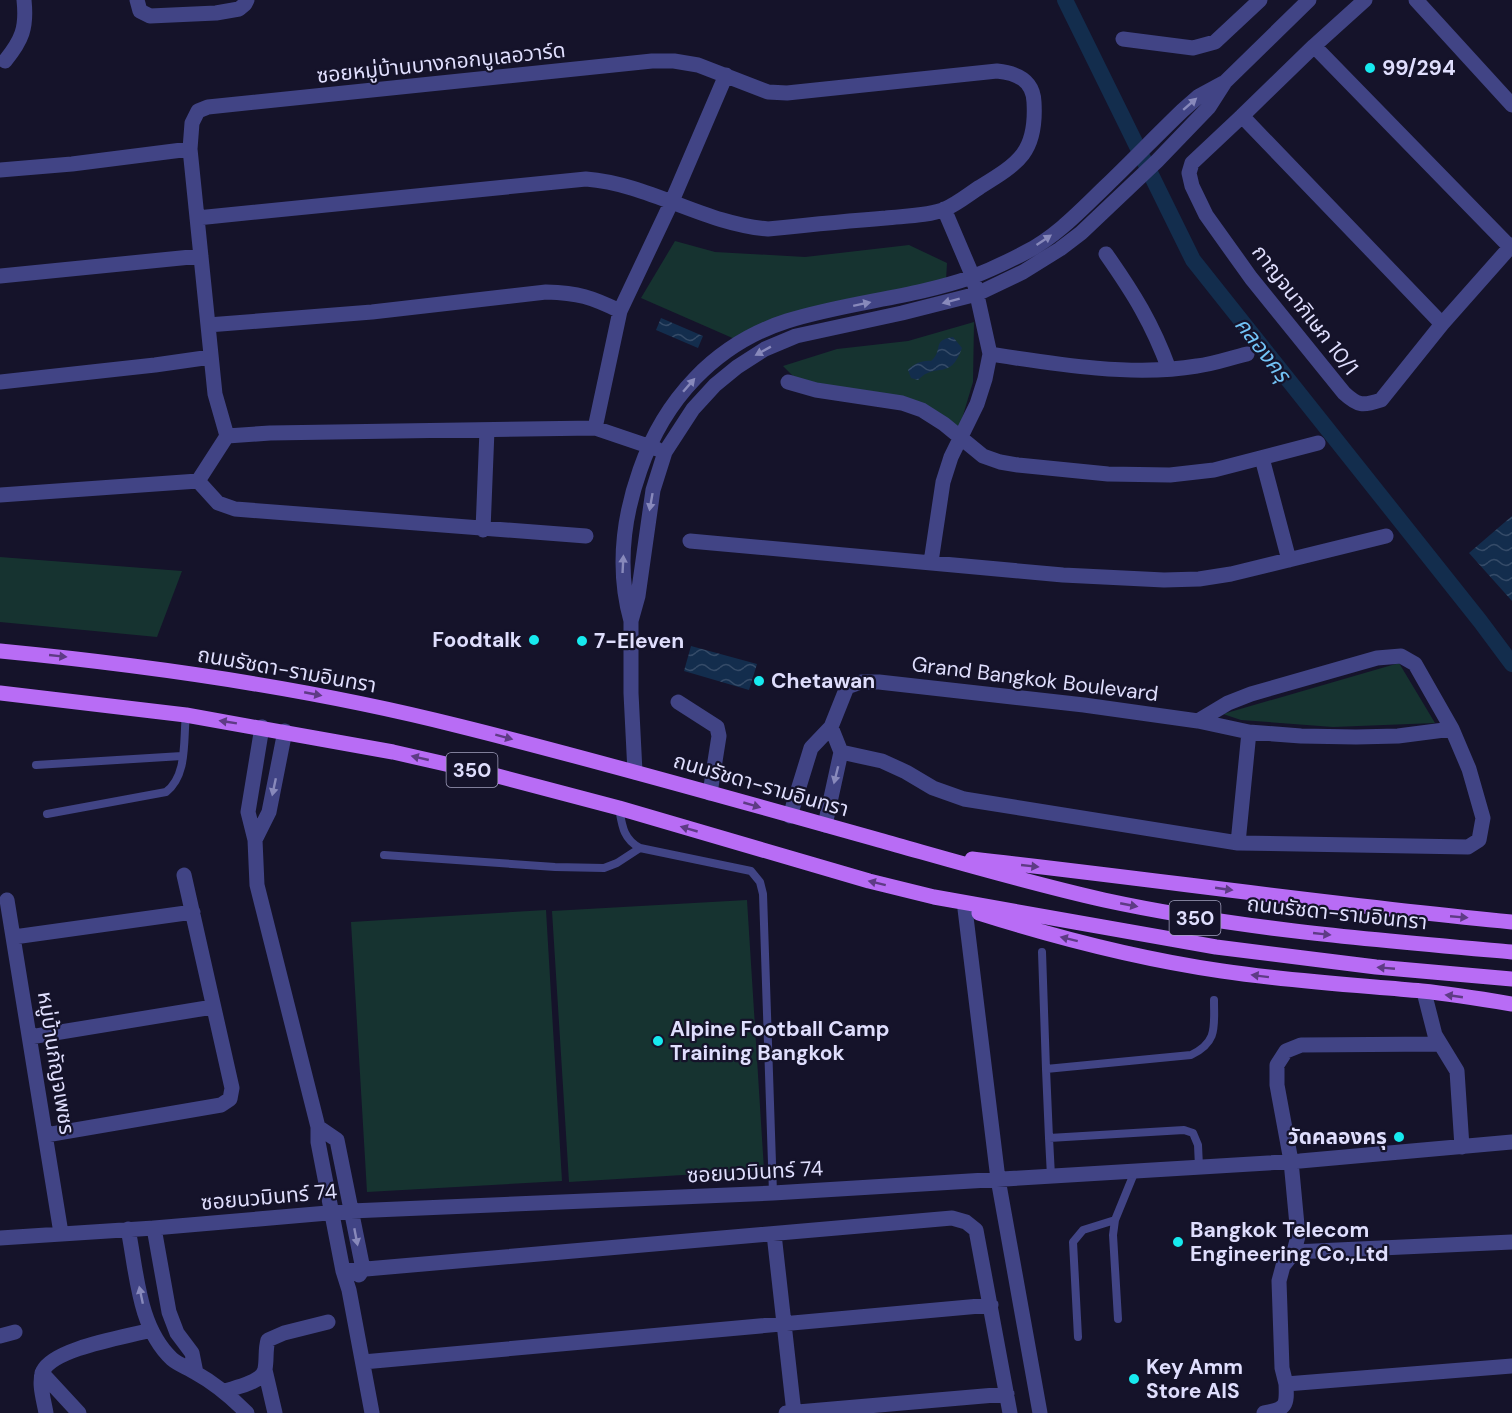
<svg xmlns="http://www.w3.org/2000/svg" width="1512" height="1413" font-family="'DM Sans','Noto Sans Thai',sans-serif">
  <style>
    .grass { fill: #163330 }
    .water { fill: url(#water-waves) }
    .lines { fill: none; stroke-linecap: round; stroke-linejoin: round }
    .canal { stroke: #132d4d; stroke-width: 16 }
    .service { stroke: #414485; stroke-width: 8 }
    .minor { stroke: #414485; stroke-width: 15 }
    .primary { stroke: #b86cf5; stroke-width: 15 }
    .oneway { fill: #8889bb }
    .oneway2 { fill: #5e3b85 }
    .poi-dot { fill: #17eaef; stroke: #15132a; stroke-width: 2 }
    .labels { text-anchor: middle; stroke-width: 4.5; stroke-linejoin: round; paint-order: stroke }
    .shield { fill: #15132a; stroke: #a2a1be; stroke-width: 1.5 }
    .shield-label { font-size: 20px; font-weight: bold; fill: #dfdefd }
    .street-label { font-size: 21px; fill: #dfdefd; stroke: #15132a }
    .poi-label { font-size: 21px; font-weight: bold; fill: #dfdefd; stroke: #15132a; text-anchor: start }
    .water-label { font-size: 22px; font-style: italic; fill: #73c3f6; stroke: #15132a }
  </style>
  <defs>
    <pattern id="water-waves" width="16" height="10" patternUnits="userSpaceOnUse" patternTransform="scale(1.5)"><rect width="16" height="10" fill="#132d4d"/><path d="M0 5q4-4 8 0t8 0" fill="none" stroke="#354b68"/></pattern>
  </defs>
  <rect width="100%" height="100%" fill="#15132a"/>
  <path class="grass" d="M 675,241 L 715,252 L 805,257 L 909,245 L 947,263 L 946,280 L 737,340 L 641,298 Z
    M 974,322 L 973,382 L 958,432 L 920,405 L 814,385 L 793,376 L 783,366 L 837,349 L 908,341 Z
    M 0,557 L 182,571 L 157,637 L 0,622 Z
    M 1399,663 L 1435,723 L 1333,727 L 1241,720 L 1223,714 Z
    M 747,900 L 764,1170 L 569,1182 L 552,911 Z
    M 546,910 L 562,1181 L 367,1192 L 351,922 Z"/>
  <path class="water" d="M 661,318 L 703,336 L 698,348 L 656,330 Z
    M 953,337 L 962,348 C 950,382 936,361 918,380 L 911,378 L 908,370 C 913,364 923,360 931,361 C 944,350 931,340 953,337 Z
    M 1512,516 L 1512,601 L 1469,553 Z
    M 691,646 L 757,664 L 749,690 L 684,671 Z"/>
  <g class="lines">
    <path class="canal" d="M 1065,0 L 1193,260 L 1480,621 L 1512,664"/>
    <path class="service" d="M 36,765 L 182,756
      M 619,808 C 622,825 623,839 640,848 L 751,871 L 760,882 L 763,894 L 773,1193
      M 47,814 L 166,792 C 188,775 183,740 186,715
      M 384,855 L 555,867 L 604,868 L 617,863 L 640,848
      M 1042,952 L 1046,1069 L 1191,1055 C 1218,1042 1214,1027 1214,1000
      M 1046,1069 L 1049,1138 L 1184,1130 L 1193,1133 L 1198,1145 L 1199,1167
      M 1049,1138 L 1051,1176
      M 1118,1319 L 1113,1235 L 1115,1220 L 1135,1171
      M 1078,1337 L 1073,1242 L 1083,1230 L 1115,1220"/>
    <path class="minor" d="M 137,0 L 140,11 L 150,16 L 216,13 L 239,9 L 245,4 L 247,0
      M 1365,0 L 1314,46 L 1510,247
      M 1416,0 L 1512,105
      M 1123,39 L 1193,48 L 1215,42 L 1260,0
      M 1314,46 L 1242,116 L 1442,324
      M 5,61 C 22,40 27,28 24,0
      M 1242,116 L 1192,163 L 1189,173 L 1192,186 L 1206,215 L 1251,278 L 1344,393 C 1358,406 1363,406 1381,400 L 1442,324 L 1512,245
      M 0,170 L 72,164 L 190,149
      M 1106,254 C 1134,294 1152,323 1169,369
      M 0,276 L 201,256
      M 208,325 L 372,312 L 546,292 C 579,293 591,297 620,311
      M 990,354 C 1054,364 1133,377 1197,366 C 1214,364 1230,358 1247,354
      M 0,382 L 155,365 L 211,357
      M 788,382 L 816,390 L 902,403 L 922,410 L 944,424 L 983,456 L 1000,462 L 1018,465 L 1108,474 L 1170,475 L 1214,470 L 1318,443
      M 595,428 L 620,311 L 672,201 L 726,75
      M 227,436 L 270,433 L 595,428 L 657,449
      M 1262,458 L 1289,560
      M 198,481 L 218,503 L 235,509 L 586,536
      M 0,495 L 198,481 L 227,436 L 215,394 L 190,149 L 192,123 L 198,111 L 208,107 L 652,61 L 674,61 L 698,65 L 768,92 L 787,93 L 997,71 C 1017,73 1033,80 1034,102 C 1037,152 1019,163 980,187 C 969,194 957,204 945,209 C 929,216 903,216 886,218 C 847,221 807,225 768,229 C 704,224 650,184 586,179 L 197,218
      M 483,530 L 487,430
      M 690,541 L 1063,575 L 1164,580 L 1199,579 L 1231,574 L 1386,536
      M 931,562 L 943,482 L 951,457 L 977,404 L 985,379 L 990,354 L 973,277 L 944,209
      M 631,621 C 617,571 623,518 640,470 C 664,400 715,344 787,321 C 847,302 912,298 972,277 C 990,270 1009,261 1026,252 C 1057,236 1081,210 1106,186 C 1132,161 1157,135 1183,110 L 1199,96 L 1223,83
      M 678,702 L 717,727 L 719,736 L 710,793
      M 262,727 L 248,812 L 255,840 L 257,885 L 318,1127 L 318,1142 L 343,1271 L 349,1290 L 372,1413
      M 841,752 L 882,761 L 906,772 L 933,788 L 964,799 L 1238,843 L 1468,847 L 1479,840 L 1483,818 L 1469,769 L 1452,729 L 1415,664 L 1401,656 L 1377,658 L 1251,694 L 1228,703 L 1198,721
      M 635,772 L 631,693 L 631,621 L 638,596 L 653,490 L 665,452 L 693,409 L 715,385 L 737,367 L 765,349 L 796,336 L 902,313 L 977,294 L 1023,272 L 1060,249 L 1081,233 L 1157,161 L 1209,107 L 1225,82 L 1309,0
      M 790,816 L 811,748 L 831,727 L 847,687 L 861,682 L 879,682 L 1084,705 L 1198,721 L 1249,732 L 1301,736 L 1356,737 L 1398,736 L 1452,729
      M 825,825 L 841,752 L 831,727
      M 255,840 L 269,812 L 285,731
      M 1238,843 L 1249,732
      M 7,900 L 61,1233
      M 965,909 L 998,1179 L 1040,1413
      M 14,937 L 193,912
      M 1424,992 L 1435,1035 L 1457,1071 L 1462,1147
      M 30,1037 L 213,1007
      M 1440,1044 L 1301,1045 L 1286,1051 L 1277,1065 L 1277,1085 L 1291,1161 L 1298,1236 L 1294,1252 L 1283,1266 L 1279,1281 L 1282,1368 L 1286,1384 L 1512,1366
      M 318,1127 L 337,1140 L 363,1269 L 359,1275
      M 46,1135 L 221,1105 L 230,1099 L 232,1088 L 184,875
      M 154,1228 L 169,1312 L 177,1333 L 192,1353 L 196,1373
      M 128,1229 C 137,1273 138,1327 172,1359 C 179,1365 189,1368 196,1373 C 216,1384 231,1397 247,1413
      M 774,1234 L 794,1413
      M 0,1238 L 154,1228 L 351,1211 L 773,1193 L 1300,1161 L 1512,1142
      M 1294,1252 L 1512,1242
      M 343,1271 L 952,1218 L 966,1222 L 976,1230 L 1010,1413
      M 0,1336 L 15,1332
      M 363,1362 L 991,1305
      M 265,1370 L 275,1413
      M 42,1373 L 79,1413
      M 225,1391 C 237,1387 263,1382 265,1369 C 267,1359 265,1350 268,1340 L 284,1333 L 328,1322
      M 46,1413 C 44,1401 38,1383 43,1371 C 54,1348 126,1337 151,1330
      M 786,1413 L 1007,1394
      M 1264,1413 C 1287,1409 1287,1405 1286,1384"/>
    <path class="primary" d="M 0,651 C 155,666 309,688 459,726 C 600,761 739,801 879,840 C 954,861 1028,883 1104,900 C 1238,929 1375,940 1512,952
      M 0,693 L 186,715 L 393,752 L 494,775 L 619,808 L 869,881 L 934,897 L 1216,947 L 1376,967 L 1512,979
      M 972,859 C 1152,879 1331,905 1512,922
      M 979,913 C 1058,938 1140,959 1222,971 C 1288,981 1355,985 1422,991 C 1452,994 1482,999 1512,1004"/>
  </g>
  <defs><path id="oneway-solid" d="M-6-.8H1V-3.2L6.5 0L1 3.2V.8H-6Z" transform="scale(1.5)"/></defs>
  <g class="oneway">
    <use href="#oneway-solid" transform="translate(1190 104) rotate(-41)"/>
    <use href="#oneway-solid" transform="translate(1044 240) rotate(-34)"/>
    <use href="#oneway-solid" transform="translate(951 301) rotate(165)"/>
    <use href="#oneway-solid" transform="translate(862 304) rotate(-12)"/>
    <use href="#oneway-solid" transform="translate(763 351) rotate(151)"/>
    <use href="#oneway-solid" transform="translate(689 385) rotate(-49)"/>
    <use href="#oneway-solid" transform="translate(651 502) rotate(100)"/>
    <use href="#oneway-solid" transform="translate(623 564) rotate(-87)"/>
    <use href="#oneway-solid" transform="translate(836 775) rotate(104)"/>
    <use href="#oneway-solid" transform="translate(274 787) rotate(102)"/>
    <use href="#oneway-solid" transform="translate(356 1237) rotate(79)"/>
    <use href="#oneway-solid" transform="translate(141 1295) rotate(-102)"/>
  </g>
  <g class="oneway2">
    <use href="#oneway-solid" transform="translate(58 656) rotate(6)"/>
    <use href="#oneway-solid" transform="translate(313 694) rotate(11)"/>
    <use href="#oneway-solid" transform="translate(228 722) rotate(-171)"/>
    <use href="#oneway-solid" transform="translate(504 737) rotate(15)"/>
    <use href="#oneway-solid" transform="translate(420 758) rotate(-167)"/>
    <use href="#oneway-solid" transform="translate(752 805) rotate(16)"/>
    <use href="#oneway-solid" transform="translate(689 829) rotate(-164)"/>
    <use href="#oneway-solid" transform="translate(1030 866) rotate(6)"/>
    <use href="#oneway-solid" transform="translate(877 883) rotate(-166)"/>
    <use href="#oneway-solid" transform="translate(1224 889) rotate(8)"/>
    <use href="#oneway-solid" transform="translate(1129 905) rotate(11)"/>
    <use href="#oneway-solid" transform="translate(1459 917) rotate(5)"/>
    <use href="#oneway-solid" transform="translate(1322 934) rotate(6)"/>
    <use href="#oneway-solid" transform="translate(1069 939) rotate(-166)"/>
    <use href="#oneway-solid" transform="translate(1386 968) rotate(-175)"/>
    <use href="#oneway-solid" transform="translate(1260 976) rotate(-173)"/>
    <use href="#oneway-solid" transform="translate(1454 996) rotate(-172)"/>
  </g>
  <g class="poi-dot">
    <circle cx="1370" cy="68" r="6"/>
    <circle cx="534" cy="640" r="6"/>
    <circle cx="582" cy="641" r="6"/>
    <circle cx="759" cy="681" r="6"/>
    <circle cx="658" cy="1041" r="6"/>
    <circle cx="1399" cy="1137" r="6"/>
    <circle cx="1178" cy="1242" r="6"/>
    <circle cx="1134" cy="1379" r="6"/>
  </g>
  <g class="labels">
    <g class="shield">
      <rect x="446.5" y="753" width="51" height="34" rx="4.5"/>
      <rect x="1169.5" y="901" width="51" height="34" rx="4.5"/>
    </g>
    <g class="shield-label">
      <text x="472" y="777">350</text>
      <text x="1195" y="925">350</text>
    </g>
    <g class="street-label">
      <text transform="translate(441 63) rotate(-6)" y="7">ซอยหมู่บ้านบางกอกบูเลอวาร์ด</text>
      <text transform="translate(1305 310) rotate(52)" y="7">กาญจนาภิเษก 10/1</text>
      <text transform="translate(287 670) rotate(10)" y="7">ถนนรัชดา-รามอินทรา</text>
      <text transform="translate(1035 679) rotate(7)" y="7">Grand Bangkok Boulevard</text>
      <text transform="translate(761 785) rotate(16)" y="7">ถนนรัชดา-รามอินทรา</text>
      <text transform="translate(1337 913) rotate(6)" y="7">ถนนรัชดา-รามอินทรา</text>
      <text transform="translate(56 1063) rotate(81)" y="7">หมู่บ้านกัญจเพชร</text>
      <text transform="translate(755 1172) rotate(-3)" y="7">ซอยนวมินทร์ 74</text>
      <text transform="translate(269 1197) rotate(-5)" y="7">ซอยนวมินทร์ 74</text>
    </g>
    <g class="poi-label">
      <text x="1382" y="75">99/294</text>
      <text x="522" y="647" text-anchor="end">Foodtalk</text>
      <text x="594" y="648">7-Eleven</text>
      <text x="771" y="688">Chetawan</text>
      <text x="670" y="1036">Alpine Football Camp<tspan x="670" dy="24">Training Bangkok</tspan></text>
      <text x="1387" y="1144" text-anchor="end">วัดคลองครุ</text>
      <text x="1190" y="1237">Bangkok Telecom<tspan x="1190" dy="24">Engineering Co.,Ltd</tspan></text>
      <text x="1146" y="1374">Key Amm<tspan x="1146" dy="24">Store AIS</tspan></text>
    </g>
    <g class="water-label">
      <text transform="translate(1263 349) rotate(52)" y="8">คลองครุ</text>
    </g>
  </g>
</svg>
